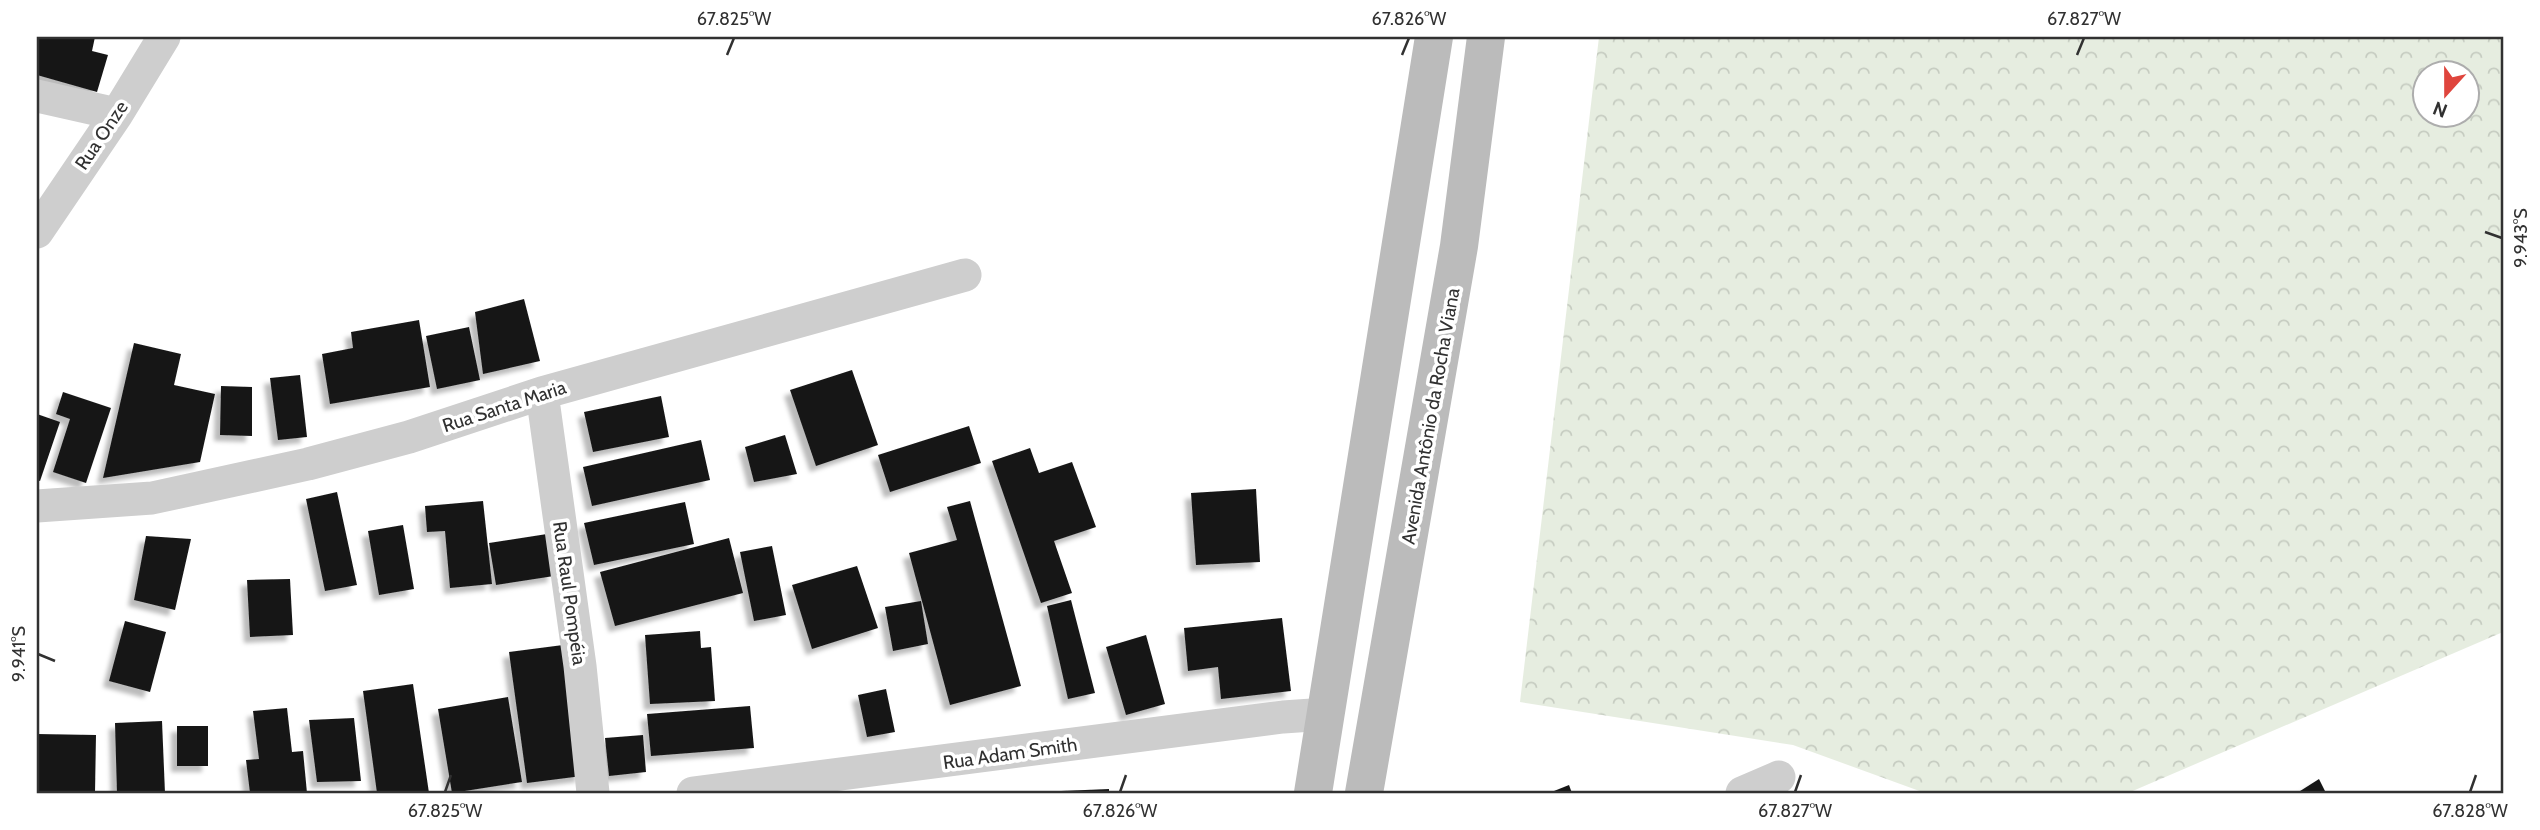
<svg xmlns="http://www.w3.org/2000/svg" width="2540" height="830" font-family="Cabin,sans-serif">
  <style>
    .forest { fill: url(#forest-crowns); fill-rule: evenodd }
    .building { fill: #181818; filter: url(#shadow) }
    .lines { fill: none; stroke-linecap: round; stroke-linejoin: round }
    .minor { stroke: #cecece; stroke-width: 33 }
    .secondary { stroke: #bbb; stroke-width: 38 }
    .ticks { fill: none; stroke: #313131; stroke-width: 2.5 }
    .labels { text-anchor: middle; stroke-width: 7; stroke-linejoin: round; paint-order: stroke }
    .street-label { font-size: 19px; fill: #313131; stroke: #fff }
    .neatline { fill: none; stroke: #313131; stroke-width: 2.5 }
    .ticks-label { font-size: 18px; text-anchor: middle; fill: #313131 }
  </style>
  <defs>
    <pattern id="forest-crowns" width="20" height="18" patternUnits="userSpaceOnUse" patternTransform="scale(1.75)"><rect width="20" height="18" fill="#e6ede0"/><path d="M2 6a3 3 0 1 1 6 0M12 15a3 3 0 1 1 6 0" fill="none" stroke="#c6ccc1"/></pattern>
    <filter id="shadow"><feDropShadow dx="-6" dy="6" stdDeviation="2" flood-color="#0004"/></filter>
  </defs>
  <rect width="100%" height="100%" fill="#fff"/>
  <path class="forest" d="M 1599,37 L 2503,37 L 2503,632 L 2128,793 L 1925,793 L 1793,745 L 1520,702 ZM 2424,74 L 2466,74 L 2466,116 L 2424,116 Z"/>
  <path class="building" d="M 37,37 L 95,37 L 92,51 L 108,55 L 97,92 L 37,75 Z
    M 524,299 L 540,361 L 483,374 L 475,312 Z
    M 419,320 L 430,387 L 330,404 L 322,354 L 353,348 L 351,332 Z
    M 469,327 L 480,380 L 437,389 L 426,336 Z
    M 134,343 L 181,354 L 174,385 L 215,394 L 200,462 L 103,478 Z
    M 852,370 L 878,445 L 816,466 L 790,390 Z
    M 300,375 L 307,437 L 278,440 L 270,378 Z
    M 221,386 L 252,387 L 252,436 L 220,435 Z
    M 63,392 L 111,408 L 86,483 L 53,472 L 70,419 L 56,414 Z
    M 661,396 L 669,437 L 593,452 L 584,412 Z
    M 37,414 L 60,422 L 40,481 L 37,480 Z
    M 969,426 L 981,463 L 890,492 L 878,455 Z
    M 785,435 L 797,474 L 754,482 L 745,447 Z
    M 701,440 L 710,480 L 592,506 L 583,467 Z
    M 1030,448 L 1039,473 L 1072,462 L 1096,527 L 1054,541 L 1072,593 L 1041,603 L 992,461 Z
    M 1256,489 L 1260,562 L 1196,565 L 1191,493 Z
    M 337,492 L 357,585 L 325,591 L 306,499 Z
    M 483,501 L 492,584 L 450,588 L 445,531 L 427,532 L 425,506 Z
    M 970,501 L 1021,686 L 950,705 L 909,553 L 957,540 L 947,507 Z
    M 685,502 L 694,544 L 594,565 L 584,523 Z
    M 403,525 L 414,589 L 379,595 L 368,531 Z
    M 547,534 L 554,576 L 496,585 L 489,543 Z
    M 146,536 L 191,539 L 175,610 L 134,600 Z
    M 729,538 L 743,593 L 615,626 L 600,572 Z
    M 772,546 L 786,615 L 754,621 L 740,552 Z
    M 857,566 L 878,628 L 812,649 L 792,585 Z
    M 290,579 L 293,635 L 250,637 L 247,580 Z
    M 1071,600 L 1095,693 L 1068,699 L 1047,606 Z
    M 921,601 L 928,644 L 893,651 L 885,607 Z
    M 1282,618 L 1291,691 L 1221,699 L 1218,667 L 1188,671 L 1184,628 Z
    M 125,621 L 166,632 L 150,692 L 109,681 Z
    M 700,631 L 701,648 L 711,647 L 715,701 L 650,704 L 645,635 Z
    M 1146,635 L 1165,704 L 1126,715 L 1106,647 Z
    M 563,645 L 582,776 L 527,783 L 509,652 Z
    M 413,684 L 429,793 L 377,793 L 363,691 Z
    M 886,689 L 895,732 L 867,737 L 858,695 Z
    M 508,697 L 522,782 L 452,793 L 438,709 Z
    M 750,706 L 754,748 L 651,756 L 647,714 Z
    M 287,708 L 292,752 L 303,751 L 307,793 L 250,793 L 246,760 L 259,759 L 253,711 Z
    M 354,718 L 361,781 L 317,782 L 309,720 Z
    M 162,721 L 165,793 L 117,793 L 115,723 Z
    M 177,726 L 208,726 L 208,766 L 177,766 Z
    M 37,734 L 96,735 L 95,793 L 37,793 Z
    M 643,735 L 646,772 L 609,776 L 605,738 Z
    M 2319,779 L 2326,793 L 2297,793 Z
    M 1569,785 L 1572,793 L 1549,793 Z
    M 1109,789 L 1109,793 L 1061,793 L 1061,791 Z"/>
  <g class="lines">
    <path class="minor" d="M 37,96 L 117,114
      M 37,232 L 117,114 L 164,37
      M 542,393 L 580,666 L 593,793
      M 37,506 L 152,498 L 308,464 L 409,437 L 542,393 L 965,275
      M 693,793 L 1283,717 L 1327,714
      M 1742,793 L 1779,777"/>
    <path class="secondary" d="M 1313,793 L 1434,37
      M 1364,793 L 1459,246 L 1486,37"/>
  </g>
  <path class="ticks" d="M 727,55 L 734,38M 1402,55 L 1409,38M 2077,55 L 2084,38M 2485,232 L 2502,238M 38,654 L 55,661M 445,792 L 451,775M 1120,792 L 1126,775M 1795,792 L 1801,775M 2470,792 L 2476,775"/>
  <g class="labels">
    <g class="street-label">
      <text transform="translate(101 135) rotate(-56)" y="7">Rua Onze</text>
      <text transform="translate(504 406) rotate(-18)" y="7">Rua Santa Maria</text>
      <text transform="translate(1430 416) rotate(-80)" y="7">Avenida Antônio da Rocha Viana</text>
      <text transform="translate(570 593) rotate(82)" y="7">Rua Raul Pompéia</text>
      <text transform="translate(1010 753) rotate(-8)" y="7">Rua Adam Smith</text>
    </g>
  </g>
  <rect width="2540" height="830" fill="none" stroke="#ffffff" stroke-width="77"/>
  <g transform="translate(2446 94) rotate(201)"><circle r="33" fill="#ffffff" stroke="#adadad" stroke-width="2"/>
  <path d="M0-5L12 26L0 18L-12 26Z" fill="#df453d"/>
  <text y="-10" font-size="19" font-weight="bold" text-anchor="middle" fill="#313131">N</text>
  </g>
  <rect x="38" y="38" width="2464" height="754" class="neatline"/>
  <g class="ticks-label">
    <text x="734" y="25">67.825°W</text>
    <text x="1409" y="25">67.826°W</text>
    <text x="2084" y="25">67.827°W</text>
    <text transform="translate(2521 238) rotate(-90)" y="6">9.943°S</text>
    <text transform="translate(19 654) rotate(-90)" y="6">9.941°S</text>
    <text x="445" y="817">67.825°W</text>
    <text x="1120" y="817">67.826°W</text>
    <text x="1795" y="817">67.827°W</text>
    <text x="2470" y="817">67.828°W</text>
  </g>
</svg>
